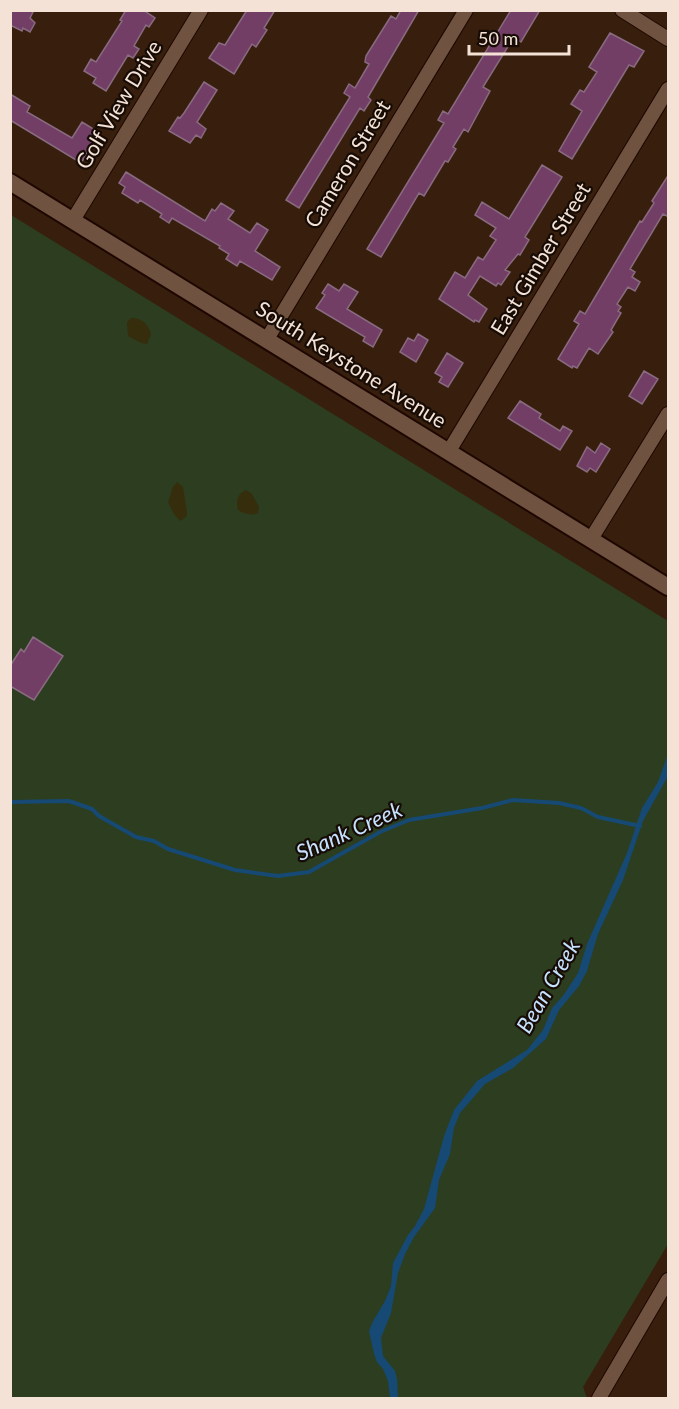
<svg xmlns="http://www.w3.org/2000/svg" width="679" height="1409" font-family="Lato,sans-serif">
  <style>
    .green { fill: #2c3e1f }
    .sand { fill: #352d0c }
    .water { fill: #164974 }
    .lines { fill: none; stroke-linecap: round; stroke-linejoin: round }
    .stream { stroke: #164974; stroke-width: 4 }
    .building { fill: #723e65; stroke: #896b81; stroke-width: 1.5 }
    .minor-casing { stroke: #1e0700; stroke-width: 16 }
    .secondary-casing { stroke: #1e0700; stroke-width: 20 }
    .minor { stroke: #6f523f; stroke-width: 14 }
    .secondary { stroke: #6f523f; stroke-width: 16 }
    .labels { text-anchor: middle; stroke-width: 4.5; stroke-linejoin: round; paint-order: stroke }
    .street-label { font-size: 21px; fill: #f4e2d7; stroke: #170c05 }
    .water-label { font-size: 22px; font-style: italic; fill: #c6e2fe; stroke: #170c05 }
  </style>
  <rect width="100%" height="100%" fill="#381f0d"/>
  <path class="green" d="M 11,215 L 668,621 L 668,1244 L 583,1387 L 587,1398 L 11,1398 Z"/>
  <path class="sand" d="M 131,318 C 142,318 148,324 151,334 L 147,344 L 141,343 L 128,336 L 127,322 Z
    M 177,482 L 183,487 L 187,513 L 187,516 L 180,521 L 174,514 L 168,502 L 173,487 Z
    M 246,490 L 252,494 L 259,507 L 258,513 C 252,516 244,514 238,510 C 236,502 237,494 246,490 Z"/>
  <path class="water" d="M 668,754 L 668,776 L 643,821 L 623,880 L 598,934 L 587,971 L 579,986 L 559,1010 L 546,1039 L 513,1068 L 485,1084 L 460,1113 L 454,1128 L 450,1154 L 439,1180 L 435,1208 L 414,1237 L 405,1254 L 398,1273 L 391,1313 L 381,1338 L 383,1356 L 395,1371 L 397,1379 L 398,1398 L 390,1398 L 388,1381 L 383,1369 L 377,1362 L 374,1354 L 369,1331 L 372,1323 L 385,1301 L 391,1286 L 393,1263 L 408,1235 L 415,1226 L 424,1209 L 444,1136 L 454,1110 L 477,1081 L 527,1050 L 543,1030 L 552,1008 L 563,996 L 578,973 L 587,944 L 627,853 L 642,808 L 658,782 Z"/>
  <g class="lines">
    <path class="stream" d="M 10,802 L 69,801 L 92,809 L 99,816 L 136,837 L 154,841 L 168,849 L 235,870 L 278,876 L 309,872 L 380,832 L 409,820 L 482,808 L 513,800 L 559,803 L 581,808 L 598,817 L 640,826"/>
  </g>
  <path class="building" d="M 10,10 L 34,10 L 30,18 L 35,23 L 30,32 L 23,28 L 22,31 L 10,25 Z
    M 126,10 L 143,10 L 155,18 L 149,27 L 146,25 L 135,44 L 134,46 L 139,49 L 133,58 L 128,55 L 106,91 L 93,83 L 96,78 L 84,71 L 91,59 L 96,62 L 122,21 L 120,20 Z
    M 247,10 L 275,10 L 264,28 L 267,30 L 256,47 L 252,44 L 234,74 L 209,58 L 219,43 L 225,45 Z
    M 401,10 L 419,10 L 368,97 L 371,100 L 364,111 L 360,108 L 299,208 L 286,200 L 350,97 L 344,93 L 349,84 L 355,88 L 369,64 L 365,62 L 366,56 L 391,16 L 396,19 Z
    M 511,10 L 540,10 L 521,42 L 514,37 L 483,87 L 490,91 L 468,132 L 464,129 L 453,147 L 456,149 L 448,162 L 445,161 L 424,196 L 419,193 L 381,257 L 367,249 L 444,123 L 438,120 L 443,111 L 448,114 Z
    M 610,33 L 644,51 L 634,67 L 629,65 L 572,159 L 559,151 L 582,111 L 571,104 L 580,90 L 584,92 L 597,72 L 589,67 Z
    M 204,82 L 217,90 L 197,122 L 206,129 L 201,138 L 196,135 L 190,143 L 169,131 L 178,117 L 180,118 L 184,113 Z
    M 10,94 L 30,106 L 27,112 L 72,138 L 82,122 L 100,133 L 81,163 L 10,120 Z
    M 542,165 L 562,177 L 525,237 L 529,240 L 520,255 L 518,254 L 505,270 L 510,272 L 501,285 L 498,283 L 496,286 L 480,276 L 468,295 L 487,309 L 479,322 L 475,320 L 474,322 L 439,299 L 455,272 L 465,278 L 478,257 L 483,260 L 496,240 L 490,236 L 496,228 L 475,215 L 482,202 L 509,219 Z
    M 126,172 L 205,221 L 212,209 L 215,211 L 221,203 L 234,211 L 228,219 L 250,233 L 257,223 L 268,230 L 255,251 L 280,267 L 272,280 L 240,261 L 237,266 L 226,259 L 229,254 L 219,248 L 220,246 L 172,218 L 169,223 L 160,217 L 162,214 L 140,200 L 138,203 L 122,193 L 125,187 L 119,183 Z
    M 669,174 L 669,217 L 663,214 L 630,269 L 635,272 L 632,277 L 640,282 L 635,291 L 628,287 L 617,304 L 621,307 L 618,311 L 621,313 L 611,330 L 613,332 L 598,354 L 589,348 L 577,368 L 573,366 L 572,368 L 558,359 L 579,324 L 574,321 L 580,311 L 585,314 L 640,221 L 642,222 L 654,203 L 652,201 Z
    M 328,284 L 339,291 L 344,284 L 358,292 L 347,309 L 382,330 L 373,347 L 363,341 L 365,337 L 316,308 L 325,295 L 322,293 Z
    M 418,334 L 428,340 L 416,362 L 400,352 L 408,338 L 414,341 Z
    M 447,353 L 463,363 L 448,387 L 439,382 L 442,377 L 435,373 Z
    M 644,371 L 658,379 L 642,404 L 629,396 Z
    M 520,401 L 541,414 L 539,418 L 560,431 L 563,426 L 572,431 L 560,450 L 508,418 Z
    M 601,443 L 610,449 L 596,472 L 590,468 L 587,472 L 577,466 L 587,447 L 595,453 Z
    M 33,637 L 63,656 L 34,700 L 10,686 L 10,666 L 21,649 L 24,652 Z"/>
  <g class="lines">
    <defs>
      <path id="minor" d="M 622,10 L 668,39
        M 73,220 L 201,10
        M 267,339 L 466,10
        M 449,451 L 668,89
        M 591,539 L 668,414
        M 599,1398 L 668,1280"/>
      <path id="secondary" d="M 10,182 L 668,587"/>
    </defs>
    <use href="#minor" class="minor-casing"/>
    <use href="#secondary" class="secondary-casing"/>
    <use href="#minor" class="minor"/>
    <use href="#secondary" class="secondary"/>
  </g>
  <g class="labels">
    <g class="street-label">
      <text transform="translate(119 105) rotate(-59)" y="7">Golf View Drive</text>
      <text transform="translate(348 164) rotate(-59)" y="7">Cameron Street</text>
      <text transform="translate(541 259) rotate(-59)" y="7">East Gimber Street</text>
      <text transform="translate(351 365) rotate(32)" y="7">South Keystone Avenue</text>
    </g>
    <g class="water-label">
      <text transform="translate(349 831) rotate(-24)" y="8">Shank Creek</text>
      <text transform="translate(548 986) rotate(-60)" y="8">Bean Creek</text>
    </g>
  </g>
  <rect width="679" height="1409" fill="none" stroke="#f4e2d7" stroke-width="24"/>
  <path d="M469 45v9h100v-9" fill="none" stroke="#f4e2d7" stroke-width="3"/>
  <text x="478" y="45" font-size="18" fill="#f4e2d7" stroke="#170c05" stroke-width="4.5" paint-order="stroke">50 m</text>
</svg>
